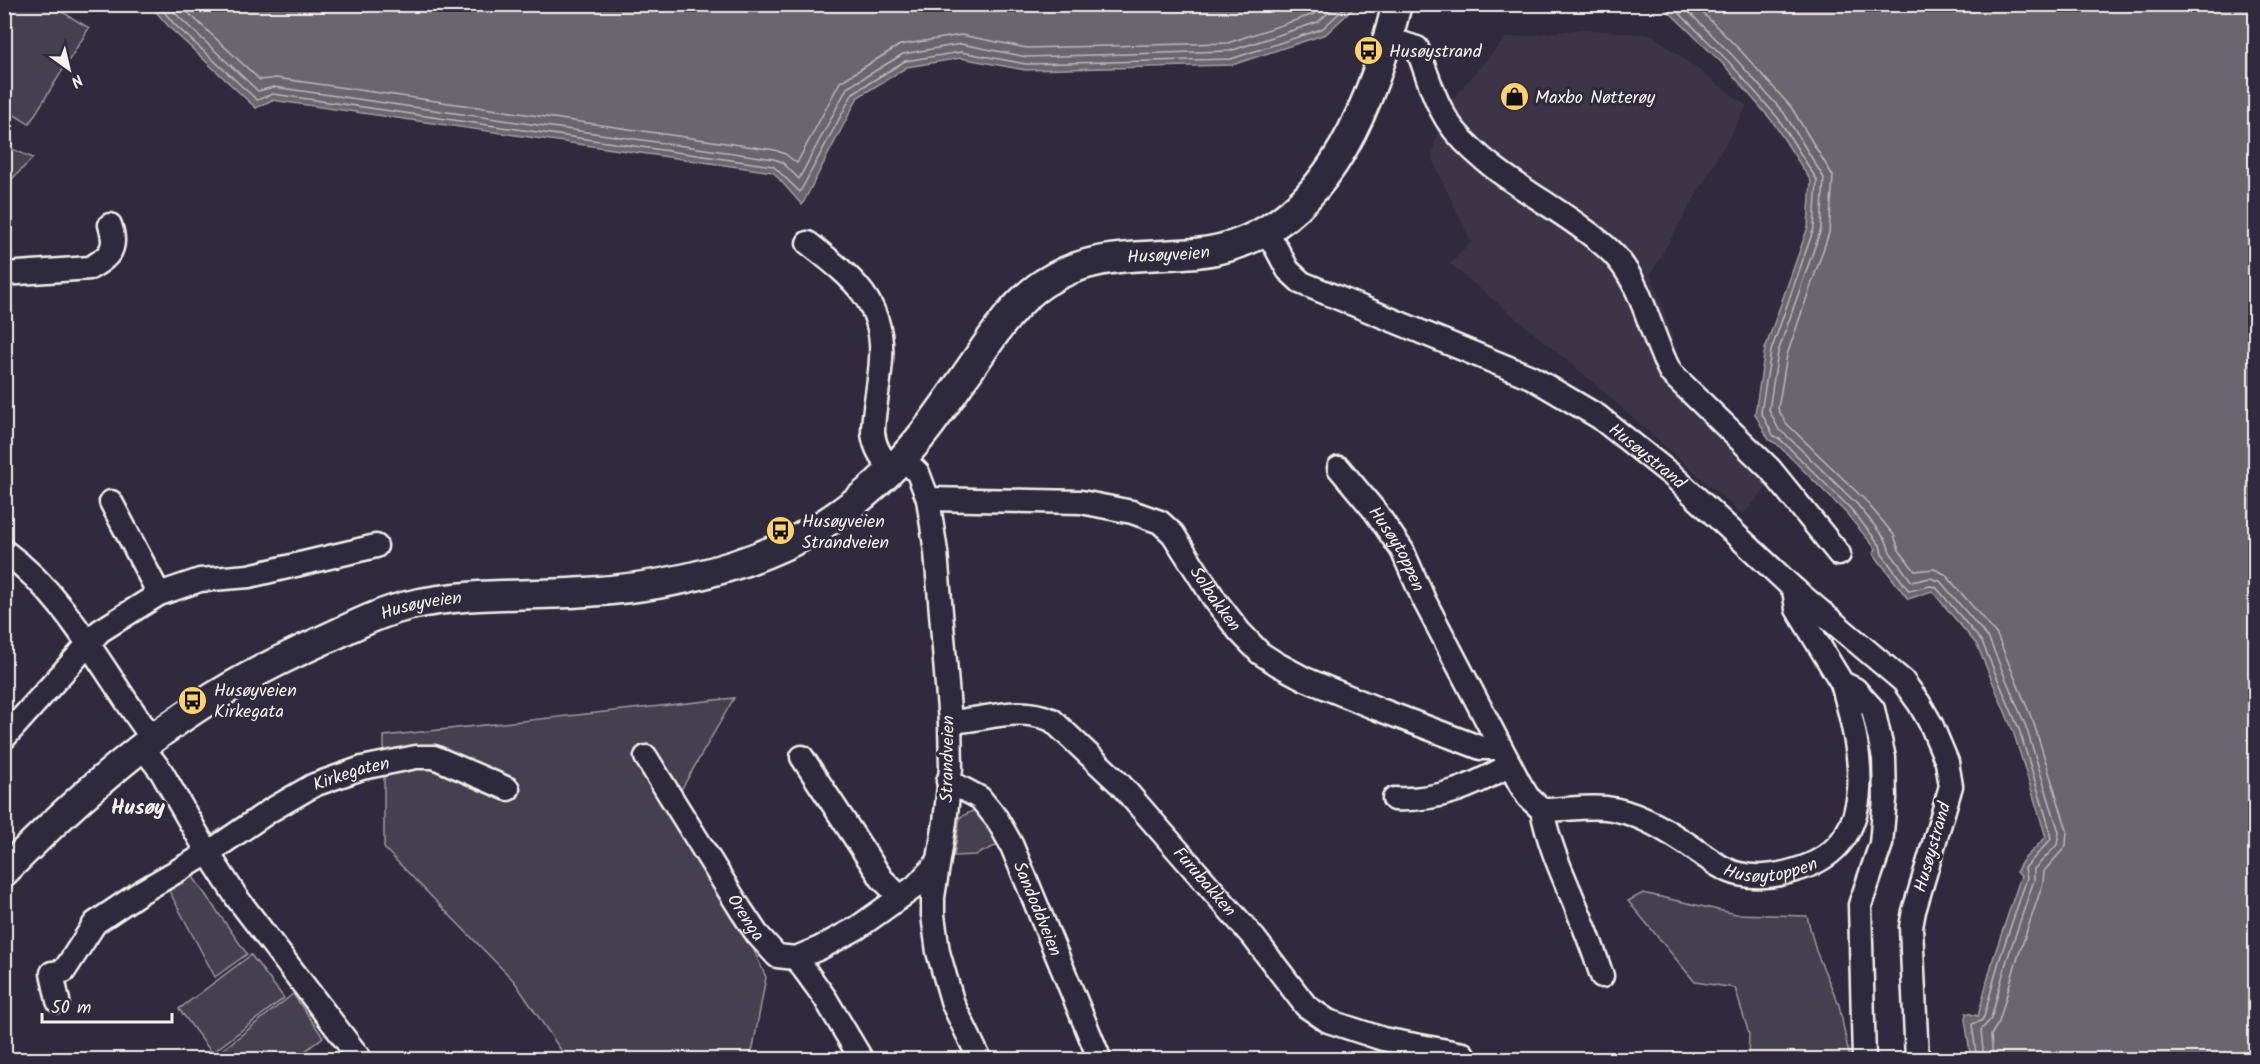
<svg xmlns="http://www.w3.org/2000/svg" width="2260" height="1064" font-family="Kalam,sans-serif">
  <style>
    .built { fill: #3b3647 }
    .green { fill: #454050; stroke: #9c989c; stroke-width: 1.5 }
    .water { fill: #6a6670; stroke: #a19ea0; stroke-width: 1.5 }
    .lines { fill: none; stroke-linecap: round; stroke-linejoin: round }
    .shore { stroke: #bdb9b8; stroke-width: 1.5 }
    .minor-casing { stroke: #f4f1e8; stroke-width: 27 }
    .major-casing { stroke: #f4f1e8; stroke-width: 33 }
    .minor { stroke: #2f2a3d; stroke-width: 22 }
    .major { stroke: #2f2a3d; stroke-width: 28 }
    .labels { text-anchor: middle; stroke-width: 6; stroke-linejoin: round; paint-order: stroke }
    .poi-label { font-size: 18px; fill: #f4f1e8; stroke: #2f2a3d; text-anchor: start }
    .street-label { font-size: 18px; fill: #f4f1e8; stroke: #2f2a3d }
    .quarter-label { font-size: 21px; font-weight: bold; fill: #f4f1e8; stroke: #2f2a3d }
  </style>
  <rect width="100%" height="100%" fill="#2f2a3d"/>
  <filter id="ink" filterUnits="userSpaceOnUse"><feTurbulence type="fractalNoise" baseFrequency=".0167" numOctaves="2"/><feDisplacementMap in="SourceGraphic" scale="12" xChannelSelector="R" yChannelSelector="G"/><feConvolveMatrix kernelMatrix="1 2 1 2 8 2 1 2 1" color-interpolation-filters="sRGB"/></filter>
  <g filter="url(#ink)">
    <path class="built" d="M 1582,29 L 1652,35 L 1747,106 L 1651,274 L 1684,369 L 1782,470 L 1743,515 L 1581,372 L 1450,264 L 1471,242 L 1432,159 L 1440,114 L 1505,38 Z"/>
    <path class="green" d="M 4,5 L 51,5 L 89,28 L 29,124 L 5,109 Z
      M 5,146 L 33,158 L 5,186 Z
      M 734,698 L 681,790 L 766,977 L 753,1048 L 748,1059 L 567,1059 L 514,981 L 384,848 L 384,736 Z
      M 981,807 L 1002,843 L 976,855 L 954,856 L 960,817 Z
      M 189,871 L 247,954 L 215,977 L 167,887 Z
      M 1643,893 L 1736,914 L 1807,916 L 1816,951 L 1839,1005 L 1850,1059 L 1748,1059 L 1749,1034 L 1735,988 L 1695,982 L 1628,901 Z
      M 251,955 L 284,998 L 212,1053 L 179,1009 Z
      M 293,994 L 323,1037 L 295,1059 L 211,1059 Z"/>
    <path class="water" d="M 150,5 L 1357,5 L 1326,34 L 1232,65 L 1025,70 L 961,58 L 907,67 L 858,97 L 802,205 L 773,172 L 272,100 L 256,108 L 170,28 Z
      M 1662,5 L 2255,5 L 2255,1059 L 1971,1059 L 1965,1019 L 1966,1013 L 1978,1016 L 1993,959 L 2021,876 L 2016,872 L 2023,860 L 2046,837 L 2042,824 L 2013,731 L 1977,645 L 1932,591 L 1908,599 L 1873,553 L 1876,549 L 1846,513 L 1777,444 L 1769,440 L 1755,414 L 1765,349 L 1808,227 L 1811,181 L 1773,122 L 1725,66 Z"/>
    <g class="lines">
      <path class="shore" d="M 158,4 L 174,24 L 257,100 L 273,94 L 773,166 L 800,192 L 853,93 L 905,61 L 961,52 L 1026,64 L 1231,59 L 1322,29 L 1349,4
        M 167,4 L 180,18 L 258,91 L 274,87 L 774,159 L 782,162 L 799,179 L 847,88 L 903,54 L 961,44 L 1027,57 L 1230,51 L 1318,22 L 1338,4
        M 179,4 L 260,80 L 276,78 L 775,150 L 785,154 L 797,163 L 840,82 L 900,45 L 961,35 L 1027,48 L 1228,43 L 1314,14 L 1325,4
        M 1670,4 L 1729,62 L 1778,118 L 1817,180 L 1814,228 L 1771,351 L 1761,412 L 1773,435 L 1781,440 L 1851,509 L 1880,545 L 1882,554 L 1909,591 L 1930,586 L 1936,587 L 1982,642 L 2019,729 L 2048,823 L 2051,839 L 2025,868 L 2027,878 L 1999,961 L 1984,1017 L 1981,1021 L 1972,1024 L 1977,1060
        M 1681,4 L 1734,57 L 1784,113 L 1824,178 L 1821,229 L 1778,352 L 1769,410 L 1779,430 L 1786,435 L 1857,504 L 1886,540 L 1890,552 L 1912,582 L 1930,578 L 1940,581 L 1989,639 L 2026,727 L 2059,832 L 2057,845 L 2034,869 L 2034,880 L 2006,963 L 1991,1019 L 1981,1030 L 1984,1060
        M 1694,4 L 1741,51 L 1791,107 L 1833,176 L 1829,233 L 1787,355 L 1778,409 L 1786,423 L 1864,499 L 1894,535 L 1899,550 L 1915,571 L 1934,569 L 1945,574 L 1997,635 L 2034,724 L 2067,830 L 2066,846 L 2044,871 L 2043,883 L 2015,966 L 1999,1022 L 1991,1035 L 1993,1060"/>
      <defs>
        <g id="minor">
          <path d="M 1389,39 L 1417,48 C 1428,76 1436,108 1455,131 C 1490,173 1540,197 1582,228 C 1594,237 1607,246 1617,258 C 1645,291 1650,336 1671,373 L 1770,469 L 1839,554"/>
          <path id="s1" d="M 1267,231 L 1288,270 L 1302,283 L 1531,377 L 1599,417 L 1673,476 L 1794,589 L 1903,681 L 1919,703 L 1931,724 L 1947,762 L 1951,786 L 1914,911 L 1911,927 L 1917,1060"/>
          <path d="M 808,243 C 850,276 885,301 881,359 C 880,384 873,409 873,433 C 875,449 882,458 892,470"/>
          <path d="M 4,274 L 90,268 C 110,257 118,248 110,225"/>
          <path d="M 903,458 L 918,473 L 928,499 L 936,552 L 950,722 L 951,768 L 945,822 L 933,897 L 933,915 L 938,952 L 953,1004 L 980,1060"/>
          <path id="s2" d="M 1339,468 L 1375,511 L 1402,550 L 1424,600 L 1520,784 L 1528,797 L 1542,810 C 1563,810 1585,806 1606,808 C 1634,811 1661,827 1684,842 C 1702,853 1718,869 1739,874 C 1761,879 1781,875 1802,868 C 1883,840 1860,747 1842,683"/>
          <path id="s3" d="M 928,499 L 1081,502 L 1132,512 L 1160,522 L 1173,534 L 1215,600 L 1239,631 L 1260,653 L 1277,664 L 1305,679 L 1378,709 L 1481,748 L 1500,748"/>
          <path d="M 4,551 C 70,599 105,676 153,739 L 147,753 L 161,771 L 208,853 L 237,898 L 361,1060"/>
          <path d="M 1794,589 L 1797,609 L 1842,683 L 1855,689 L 1873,709 L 1884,758 L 1885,799 L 1881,844 L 1860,905 L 1864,1060"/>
          <path d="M 159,594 L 200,580 L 249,576 L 376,546"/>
          <path id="s4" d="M 950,722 C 986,720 1017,705 1052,720 L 1120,784 L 1254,938 L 1306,1006 L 1328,1021 L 1383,1039 L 1463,1054"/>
          <path d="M 4,738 L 100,631 L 159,594 L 111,502"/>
          <path id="s5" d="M 646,757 L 741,910 L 757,934 L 777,956 L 796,958 L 820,948 L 857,928 L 916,886 L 938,862"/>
          <path d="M 802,757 L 882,879 L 899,896"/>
          <path id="s6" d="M 948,781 L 980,798 L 997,819 L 1011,844 L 1029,887 L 1100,1060"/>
          <path d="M 1394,799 C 1439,801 1471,787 1510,765"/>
          <path d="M 1542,810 C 1550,851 1568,885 1583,924 C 1590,941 1596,958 1602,976"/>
          <path d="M 796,958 L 825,998 L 862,1060"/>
          <path id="s7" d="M 58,1001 L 52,973 L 64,971 L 95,923 L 141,892 L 208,853 L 271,810 L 314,785 L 362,768 L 416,757 L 434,757 L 508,789"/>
        </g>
        <g id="major">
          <path id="s8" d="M 4,872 C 63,812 127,753 198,707 C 237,681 279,660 321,641 C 350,628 379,612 411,605 C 467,592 528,596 586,592 C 652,588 721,574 781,547 C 823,528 863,499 895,466 C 922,439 943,407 965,376 C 988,344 1010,305 1044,283 C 1094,251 1141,258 1196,253 C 1321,241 1371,109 1397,4"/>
        </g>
      </defs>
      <use href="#minor" class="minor-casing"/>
      <use href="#major" class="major-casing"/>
      <use href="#minor" class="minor"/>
      <use href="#major" class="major"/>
    </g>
  </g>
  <defs>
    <symbol id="bus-disc" viewBox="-11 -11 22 22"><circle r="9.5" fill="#ffd166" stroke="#2f2a3d"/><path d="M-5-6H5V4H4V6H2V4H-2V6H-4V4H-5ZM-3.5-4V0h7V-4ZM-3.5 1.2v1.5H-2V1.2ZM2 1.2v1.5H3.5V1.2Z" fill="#111"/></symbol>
    <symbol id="shop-disc" viewBox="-11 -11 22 22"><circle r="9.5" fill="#ffd166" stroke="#2f2a3d"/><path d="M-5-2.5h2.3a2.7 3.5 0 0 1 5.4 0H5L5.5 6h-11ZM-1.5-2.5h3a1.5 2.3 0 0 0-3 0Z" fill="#111"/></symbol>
  </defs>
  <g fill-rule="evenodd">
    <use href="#bus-disc" x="1352" y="34" width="33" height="33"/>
    <use href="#shop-disc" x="1498" y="80" width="33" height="33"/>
    <use href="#bus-disc" x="764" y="514" width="33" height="33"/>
    <use href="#bus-disc" x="176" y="684" width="33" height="33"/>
  </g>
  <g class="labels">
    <g class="poi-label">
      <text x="1389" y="57">Husøystrand</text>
      <text x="1535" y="103">Maxbo Nøtterøy</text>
      <text x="802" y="527">Husøyveien<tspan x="802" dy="21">Strandveien</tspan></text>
      <text x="214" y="696">Husøyveien<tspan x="214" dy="21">Kirkegata</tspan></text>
    </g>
    <g class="street-label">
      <text dy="6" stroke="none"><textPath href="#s8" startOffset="1376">Husøyveien</textPath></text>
      <text dy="6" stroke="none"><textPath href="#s1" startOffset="452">Husøystrand</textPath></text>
      <text dy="6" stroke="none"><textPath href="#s2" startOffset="100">Husøytoppen</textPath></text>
      <text dy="6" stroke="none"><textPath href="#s3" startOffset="330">Solbakken</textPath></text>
      <text dy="6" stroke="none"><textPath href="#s8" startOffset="502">Husøyveien</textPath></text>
      <text transform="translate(947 759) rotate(-89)" y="6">Strandveien</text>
      <text dy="6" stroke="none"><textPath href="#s7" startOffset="396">Kirkegaten</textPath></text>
      <text transform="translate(1932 847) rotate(-74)" y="6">Husøystrand</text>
      <text dy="6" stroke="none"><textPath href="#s2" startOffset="646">Husøytoppen</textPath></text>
      <text dy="6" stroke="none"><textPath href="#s4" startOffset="326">Furubakken</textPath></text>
      <text dy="6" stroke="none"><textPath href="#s6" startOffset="162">Sandoddveien</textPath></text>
      <text dy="6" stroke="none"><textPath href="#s5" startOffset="189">Orenga</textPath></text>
    </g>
    <g class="quarter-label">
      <text x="138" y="814">Husøy</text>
    </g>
  </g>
  <rect width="2260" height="1064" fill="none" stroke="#2f2a3d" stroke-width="24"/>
  <rect x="12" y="12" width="2236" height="1040" fill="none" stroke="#f4f1e8" stroke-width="2" filter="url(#ink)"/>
  <g transform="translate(69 69) rotate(146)" stroke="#2f2a3d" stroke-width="4.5" paint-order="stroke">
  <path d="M0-4.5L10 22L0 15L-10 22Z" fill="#f4f1e8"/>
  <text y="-9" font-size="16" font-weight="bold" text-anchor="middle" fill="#f4f1e8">N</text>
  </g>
  <path d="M42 1013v9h130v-9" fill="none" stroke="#f4f1e8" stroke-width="3"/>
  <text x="51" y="1013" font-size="18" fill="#f4f1e8" stroke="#2f2a3d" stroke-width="4.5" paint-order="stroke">50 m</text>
</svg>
